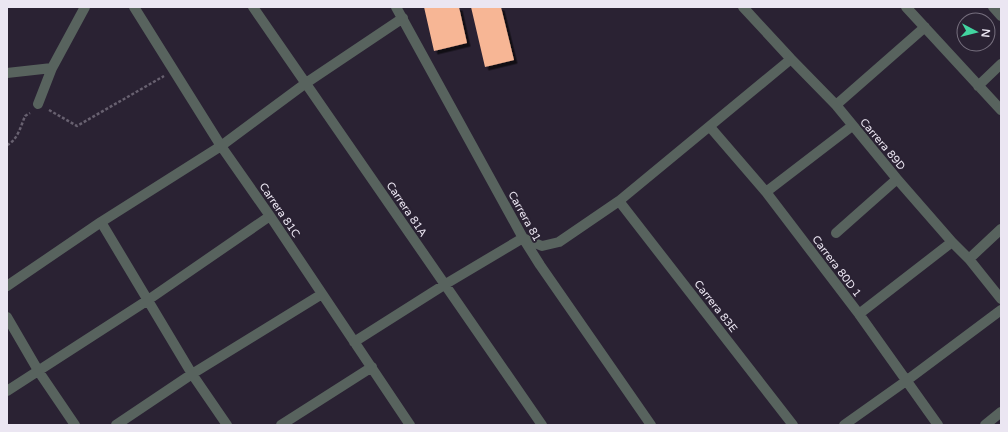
<svg xmlns="http://www.w3.org/2000/svg" width="1008" height="432" font-family="'Varela Round',sans-serif">
  <style>
    .building { fill: #f7b695; filter: url(#shadow) }
    .lines { fill: none; stroke-linecap: round; stroke-linejoin: round }
    .path { stroke: #686170; stroke-width: 2.5; stroke-dasharray: 3 2; stroke-linecap: butt }
    .minor { stroke: #58635e; stroke-width: 10 }
    .labels { text-anchor: middle; stroke-width: 4; stroke-linejoin: round; paint-order: stroke }
    .street-label { font-size: 11px; fill: #ebe6f2; stroke: #2a2233 }
  </style>
  <defs>
    <filter id="shadow"><feDropShadow dx="3.5" dy="3.5" stdDeviation="0" flood-color="#0009"/></filter>
  </defs>
  <rect width="100%" height="100%" fill="#2a2233"/>
  <path class="building" d="M 424,7 L 459,7 L 467,43 L 434,51 Z
    M 471,7 L 501,7 L 514,60 L 485,67 Z"/>
  <g class="lines">
    <path class="path" d="M 49,110 L 77,126 L 164,76
      M 7,145 C 17,141 21,126 25,116 L 30,113"/>
    <path class="minor" d="M 134,7 L 221,146 L 270,216 L 410,425
      M 253,7 L 542,425
      M 396,7 L 523,238 L 540,265 L 651,425
      M 743,7 L 791,59 L 836,105 L 897,179 L 952,242 L 969,259 L 1001,299
      M 906,7 L 1001,110
      M 993,7 L 1001,16
      M 7,73 L 52,68
      M 978,86 L 1001,64
      M 38,104 L 52,68 L 85,7
      M 836,105 L 925,27
      M 710,127 L 766,192 L 859,314 L 938,425
      M 766,192 L 852,126
      M 619,201 L 793,425
      M 101,222 L 192,374 L 227,425
      M 836,233 L 897,179
      M 969,259 L 1001,229
      M 7,286 L 101,222 L 221,146 L 306,83 L 403,18
      M 859,314 L 952,242
      M 7,317 L 39,372 L 75,425
      M 354,342 L 444,285 L 523,238 L 542,246 L 559,242 L 619,201 L 791,59
      M 7,391 L 148,300 L 270,216
      M 116,425 L 192,374 L 322,294
      M 281,425 L 372,367
      M 844,425 L 906,381 L 1001,310
      M 985,425 L 1001,412"/>
  </g>
  <g class="labels">
    <g class="street-label">
      <text transform="translate(883 144) rotate(50)" y="4">Carrera 89D</text>
      <text transform="translate(407 209) rotate(56)" y="4">Carrera 81A</text>
      <text transform="translate(280 210) rotate(56)" y="4">Carrera 81C</text>
      <text transform="translate(525 216) rotate(61)" y="4">Carrera 81</text>
      <text transform="translate(837 266) rotate(53)" y="4">Carrera 80D 1</text>
      <text transform="translate(716 306) rotate(52)" y="4">Carrera 83E</text>
    </g>
  </g>
  <rect width="1008" height="432" fill="none" stroke="#ebe6f2" stroke-width="16"/>
  <g transform="translate(976 32) rotate(97)"><circle r="19" fill="#2a2233" stroke="#77707f"/>
  <path d="M0-3L7 15L0 10L-7 15Z" fill="#42d4a0"/>
  <text y="-6" font-size="11" font-weight="bold" text-anchor="middle" fill="#ebe6f2">N</text>
  </g>
</svg>
